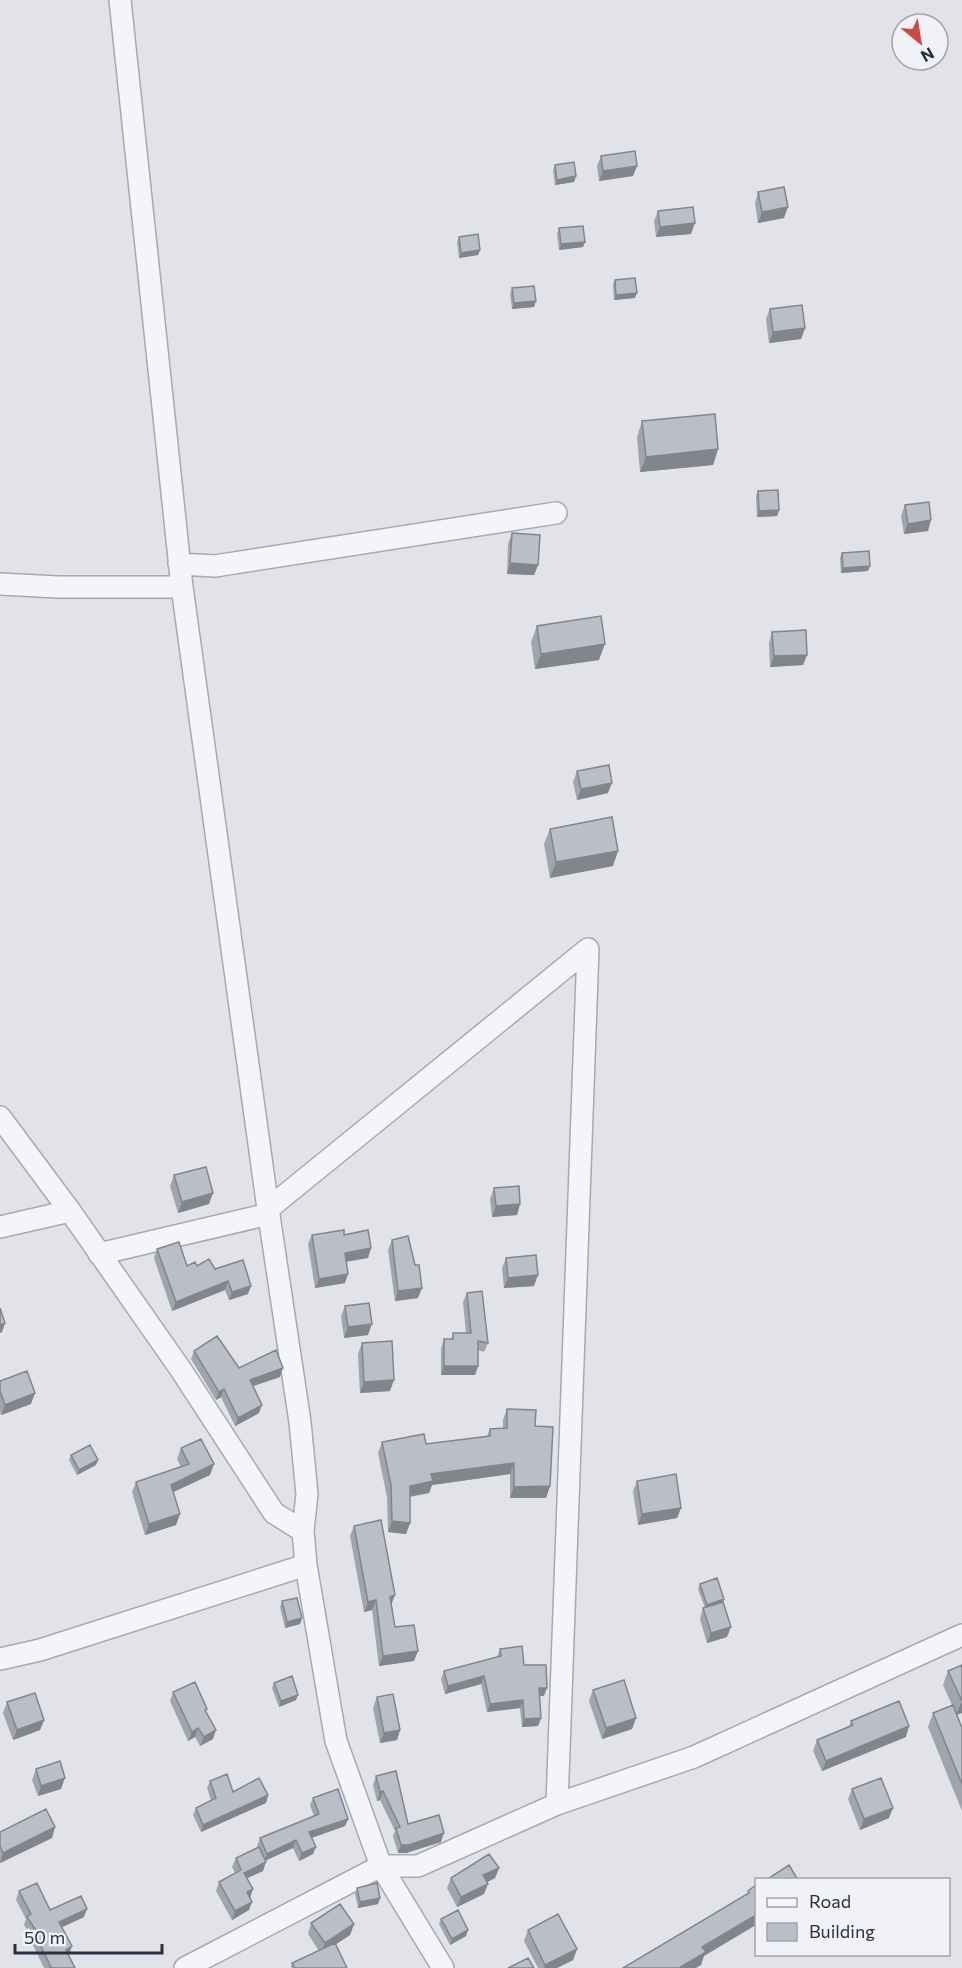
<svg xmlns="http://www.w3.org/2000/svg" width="962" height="1968" font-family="Commissioner,sans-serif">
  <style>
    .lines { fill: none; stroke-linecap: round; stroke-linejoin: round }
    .minor-casing { stroke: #a6a9b3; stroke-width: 24 }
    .minor { stroke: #f4f5f8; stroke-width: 21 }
    .wall { fill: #a1a3ad }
    .shaded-wall { fill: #83858d }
    .building { fill: #bbbec9; stroke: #83858d; stroke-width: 1.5 }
  </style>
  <rect width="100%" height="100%" fill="#e1e3e9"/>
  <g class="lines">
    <defs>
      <path id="minor" d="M 120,0 L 182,587 L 268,1209 L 300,1422 L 307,1494 L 303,1531 L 306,1565 L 336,1741 L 381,1866 L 443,1968
        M 179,564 L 215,566 L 556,513
        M 0,584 L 58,587 L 182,587
        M 0,1117 L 70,1211 L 181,1370 L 274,1513 L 303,1531
        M 268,1209 L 588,949 L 557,1804
        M 0,1227 L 70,1211
        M 99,1254 L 269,1214
        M 0,1659 L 40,1650 L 306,1565
        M 185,1968 L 381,1866 L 418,1866 L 557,1804 L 694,1757 L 962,1635"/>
    </defs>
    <use href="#minor" class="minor-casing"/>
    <use href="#minor" class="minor"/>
  </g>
  <path class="wall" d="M 601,156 L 633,176 L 599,181 L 597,166 Z
    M 555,165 L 576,176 L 574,182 L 555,185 L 553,170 Z
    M 758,192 L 784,218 L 758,223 L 755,203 Z
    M 658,211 L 691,234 L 656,237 L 654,221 Z
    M 559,228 L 585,242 L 583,247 L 559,250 L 557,234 Z
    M 459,237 L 480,250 L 478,255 L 459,258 L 457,242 Z
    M 615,280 L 635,298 L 614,300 L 613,285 Z
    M 512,288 L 534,307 L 512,309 L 510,294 Z
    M 770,309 L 805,328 L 801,339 L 769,343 L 766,319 Z
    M 642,421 L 718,449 L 713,465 L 640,472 L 637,437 Z
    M 758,491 L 779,510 L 777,516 L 757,517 L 756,496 Z
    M 905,505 L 928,531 L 904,534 L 901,516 Z
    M 512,533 L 538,565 L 534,575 L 507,574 L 508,544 Z
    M 842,553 L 868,571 L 841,573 L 840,558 Z
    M 537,626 L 599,660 L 535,669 L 531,642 Z
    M 772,632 L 807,655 L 803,665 L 770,667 L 769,643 Z
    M 577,771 L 608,793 L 577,800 L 573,782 Z
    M 550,829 L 613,866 L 550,878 L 544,844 Z
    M 174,1175 L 209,1204 L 178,1213 L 170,1186 Z
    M 494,1188 L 520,1204 L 517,1215 L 492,1217 L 490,1199 Z
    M 312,1235 L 344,1235 L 371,1248 L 368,1258 L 346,1262 L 345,1283 L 315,1288 L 308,1244 Z
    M 392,1240 L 415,1265 L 418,1298 L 395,1301 L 388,1250 Z
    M 157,1249 L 187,1266 L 197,1266 L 215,1269 L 248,1294 L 229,1300 L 225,1290 L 172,1311 L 154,1258 Z
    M 506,1258 L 534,1286 L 504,1288 L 502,1268 Z
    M 467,1293 L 488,1343 L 484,1352 L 478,1350 L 478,1366 L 475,1375 L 441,1375 L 441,1348 L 444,1339 L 451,1339 L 453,1333 L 466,1333 L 463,1302 Z
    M 345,1306 L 368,1335 L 344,1338 L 341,1316 Z
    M 362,1343 L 390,1391 L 360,1393 L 358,1354 Z
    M 194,1351 L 239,1368 L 280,1377 L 253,1386 L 259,1413 L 235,1426 L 221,1397 L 216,1400 L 191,1359 Z
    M 0,1381 L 31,1404 L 1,1415 L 0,1411 Z
    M 507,1409 L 535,1426 L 550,1486 L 546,1498 L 510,1498 L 510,1474 L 432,1485 L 429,1493 L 410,1497 L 410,1523 L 406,1534 L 388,1532 L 387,1497 L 378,1453 L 382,1442 L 426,1444 L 487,1436 L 490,1429 L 503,1429 L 503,1420 Z
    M 181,1448 L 210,1475 L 173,1492 L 176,1525 L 145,1535 L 132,1492 L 136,1482 L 181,1467 L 177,1459 Z
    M 71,1455 L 96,1465 L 77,1475 L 69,1460 Z
    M 637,1481 L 681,1508 L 677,1518 L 638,1525 L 633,1491 Z
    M 354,1526 L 395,1595 L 391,1604 L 395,1627 L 414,1661 L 379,1666 L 372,1610 L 364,1612 L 350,1536 Z
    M 700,1584 L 724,1599 L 723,1602 L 727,1637 L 707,1643 L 700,1619 L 703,1608 L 705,1608 L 698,1589 Z
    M 282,1601 L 302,1618 L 300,1624 L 285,1628 L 280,1607 Z
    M 500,1649 L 524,1665 L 544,1696 L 539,1696 L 541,1718 L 538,1726 L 522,1727 L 520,1708 L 487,1712 L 481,1684 L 445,1694 L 441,1679 L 444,1671 L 497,1657 Z
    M 962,1665 L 962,1713 L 957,1715 L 962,1728 L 962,1811 L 928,1727 L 933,1713 L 952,1705 L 943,1685 L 948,1671 Z
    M 274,1683 L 296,1700 L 279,1707 L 272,1688 Z
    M 593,1690 L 636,1718 L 632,1729 L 602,1739 L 589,1701 Z
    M 173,1692 L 207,1709 L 206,1712 L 213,1739 L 200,1746 L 195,1737 L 188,1741 L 170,1701 Z
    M 377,1697 L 400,1730 L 397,1740 L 380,1743 L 373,1708 Z
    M 7,1702 L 44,1720 L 40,1730 L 13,1740 L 3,1713 Z
    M 851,1721 L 906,1737 L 822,1771 L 813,1751 L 817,1740 L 849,1726 Z
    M 36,1769 L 61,1789 L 38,1796 L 32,1780 Z
    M 376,1776 L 408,1824 L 441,1842 L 406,1853 L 398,1853 L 393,1836 L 395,1831 L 380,1800 L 377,1801 L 373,1785 Z
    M 210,1781 L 233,1792 L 268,1795 L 266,1803 L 201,1832 L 193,1815 L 196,1808 L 211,1800 L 207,1788 Z
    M 852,1789 L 889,1818 L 860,1830 L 848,1799 Z
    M 313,1798 L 348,1819 L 345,1826 L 311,1838 L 313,1854 L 299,1861 L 293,1848 L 265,1861 L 263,1871 L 247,1878 L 250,1897 L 249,1910 L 232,1920 L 216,1891 L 219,1882 L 235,1873 L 232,1867 L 236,1858 L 258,1847 L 257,1846 L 260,1838 L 314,1816 L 310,1805 Z
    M 55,1827 L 52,1838 L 0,1863 L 0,1832 Z
    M 499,1868 L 495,1878 L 487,1882 L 484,1894 L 457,1907 L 447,1888 L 451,1878 Z
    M 357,1888 L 380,1898 L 378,1904 L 358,1908 L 355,1894 Z
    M 19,1891 L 50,1910 L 84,1917 L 62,1927 L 69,1955 L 75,1968 L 44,1968 L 30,1939 L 31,1936 L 24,1925 L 26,1919 L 16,1900 Z
    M 441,1919 L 468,1930 L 466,1936 L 450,1945 L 439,1924 Z
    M 311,1923 L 354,1924 L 350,1935 L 336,1944 L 347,1968 L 291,1968 L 292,1963 L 319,1951 L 308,1934 Z
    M 528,1930 L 577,1949 L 573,1960 L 557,1968 L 538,1968 L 524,1941 Z"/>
  <path class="shaded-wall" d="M 637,166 L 633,176 L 599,181 L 603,171 Z
    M 576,176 L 574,182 L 555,185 L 557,180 Z
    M 788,207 L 784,218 L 758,223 L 762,212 Z
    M 695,223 L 691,234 L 656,237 L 660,227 Z
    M 585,242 L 583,247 L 559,250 L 561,244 Z
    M 480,250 L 478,255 L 459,258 L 461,253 Z
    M 637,293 L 635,298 L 614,300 L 616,295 Z
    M 536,301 L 534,307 L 512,309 L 514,303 Z
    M 805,328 L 801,339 L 769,343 L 773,332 Z
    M 718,449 L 713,465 L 640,472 L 646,457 Z
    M 779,510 L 777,516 L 757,517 L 759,511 Z
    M 931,520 L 928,531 L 904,534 L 908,524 Z
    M 510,563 L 538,565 L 534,575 L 507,574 Z
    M 870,566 L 868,571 L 841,573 L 843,568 Z
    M 605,644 L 599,660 L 535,669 L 541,654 Z
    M 807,655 L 803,665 L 770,667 L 774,656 Z
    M 612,783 L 608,793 L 577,800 L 581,789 Z
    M 618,851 L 613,866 L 550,878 L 556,862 Z
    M 213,1193 L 209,1204 L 178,1213 L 182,1202 Z
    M 520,1204 L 517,1215 L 492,1217 L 496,1206 Z
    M 371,1248 L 368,1258 L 342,1262 L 345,1253 Z
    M 348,1274 L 345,1283 L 315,1288 L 319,1279 Z
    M 538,1275 L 534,1286 L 504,1288 L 508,1278 Z
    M 228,1281 L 225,1290 L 172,1311 L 176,1302 Z
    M 251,1286 L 248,1294 L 229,1300 L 232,1292 Z
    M 422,1288 L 418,1298 L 395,1301 L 398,1291 Z
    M 5,1323 L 2,1332 L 0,1333 L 0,1325 Z
    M 372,1324 L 368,1335 L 344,1338 L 348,1327 Z
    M 444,1366 L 478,1366 L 475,1375 L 441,1375 Z
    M 283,1368 L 280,1377 L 247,1388 L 250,1380 Z
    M 394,1380 L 390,1391 L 360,1393 L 364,1382 Z
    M 224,1389 L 221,1397 L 216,1400 L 219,1392 Z
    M 35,1393 L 31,1404 L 1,1415 L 5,1405 Z
    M 262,1405 L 259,1413 L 235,1426 L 238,1418 Z
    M 98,1460 L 96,1465 L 77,1475 L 79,1470 Z
    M 514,1463 L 510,1474 L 432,1485 L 429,1493 L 406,1497 L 410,1486 L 431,1474 Z
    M 214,1464 L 210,1475 L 167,1495 L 171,1485 Z
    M 550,1486 L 546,1498 L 510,1498 L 514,1487 Z
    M 681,1508 L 677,1518 L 638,1525 L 642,1514 Z
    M 180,1514 L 176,1525 L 145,1535 L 149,1524 Z
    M 392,1521 L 410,1523 L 406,1534 L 388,1532 Z
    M 395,1595 L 391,1605 L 390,1597 Z
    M 724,1599 L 722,1605 L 706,1611 L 707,1605 Z
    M 376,1600 L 372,1610 L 364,1612 L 368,1602 Z
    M 302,1618 L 300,1624 L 285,1628 L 287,1622 Z
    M 731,1627 L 727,1637 L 707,1643 L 711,1633 Z
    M 418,1651 L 414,1661 L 379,1666 L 383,1656 Z
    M 484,1676 L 481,1684 L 445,1694 L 448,1686 Z
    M 539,1688 L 547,1688 L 544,1696 L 536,1696 Z
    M 298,1695 L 296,1700 L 279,1707 L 281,1701 Z
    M 523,1700 L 520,1708 L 487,1712 L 490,1704 Z
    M 962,1700 L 962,1713 L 956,1715 L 962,1701 Z
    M 541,1718 L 538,1726 L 522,1727 L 524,1719 Z
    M 636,1718 L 632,1729 L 602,1739 L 606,1728 Z
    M 44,1720 L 40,1730 L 13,1740 L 17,1730 Z
    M 909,1726 L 906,1737 L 822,1771 L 826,1761 Z
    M 198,1728 L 195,1737 L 188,1741 L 192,1732 Z
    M 216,1730 L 213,1739 L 200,1746 L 204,1737 Z
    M 400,1730 L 397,1740 L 380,1743 L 384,1733 Z
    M 65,1778 L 61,1789 L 38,1796 L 41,1786 Z
    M 383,1791 L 380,1800 L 377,1801 L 380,1792 Z
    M 268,1795 L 266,1803 L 201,1832 L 203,1825 Z
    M 893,1808 L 889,1818 L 860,1830 L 864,1819 Z
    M 348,1819 L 345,1826 L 306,1840 L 309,1832 Z
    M 55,1827 L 52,1838 L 0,1863 L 3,1853 Z
    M 444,1833 L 441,1842 L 406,1853 L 398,1853 L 401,1845 Z
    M 296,1840 L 293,1848 L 264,1861 L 267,1854 Z
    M 316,1847 L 313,1854 L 299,1861 L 302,1853 Z
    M 266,1862 L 263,1871 L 241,1881 L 244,1873 Z
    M 499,1868 L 495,1878 L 480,1886 L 483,1875 Z
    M 488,1884 L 484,1894 L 457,1907 L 461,1897 Z
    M 253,1889 L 250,1898 L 247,1892 Z
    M 380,1898 L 378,1904 L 358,1908 L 360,1902 Z
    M 252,1902 L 249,1910 L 232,1920 L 235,1911 Z
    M 87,1909 L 84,1917 L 56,1930 L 59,1922 Z
    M 756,1915 L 756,1925 L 704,1956 L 701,1965 L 696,1968 L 679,1968 L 702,1947 Z
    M 354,1924 L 350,1935 L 321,1954 L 325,1943 Z
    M 468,1930 L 466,1936 L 450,1945 L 452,1939 Z
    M 72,1946 L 69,1955 L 66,1950 Z
    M 577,1949 L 573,1960 L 557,1968 L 544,1968 L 545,1965 Z"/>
  <path class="building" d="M 635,151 L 637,166 L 603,171 L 601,156 Z
    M 574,162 L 576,176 L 557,180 L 555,165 Z
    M 784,187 L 788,207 L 762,212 L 758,192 Z
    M 693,207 L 695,223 L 660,227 L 658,211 Z
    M 583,226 L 585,242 L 561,244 L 559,228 Z
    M 478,234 L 480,250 L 461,253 L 459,237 Z
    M 635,278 L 637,293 L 616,295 L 615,280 Z
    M 534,286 L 536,301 L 514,303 L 512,288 Z
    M 802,305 L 805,328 L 773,332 L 770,309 Z
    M 715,414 L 718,449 L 646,457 L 642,421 Z
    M 778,490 L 779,510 L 759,511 L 758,491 Z
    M 929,502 L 931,520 L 908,524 L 905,505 Z
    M 512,533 L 540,535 L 538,565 L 510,563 Z
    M 869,551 L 870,566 L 843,568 L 842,553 Z
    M 601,616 L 605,644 L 541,654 L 537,626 Z
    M 806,630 L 807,655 L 774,656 L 772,632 Z
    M 609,765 L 612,783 L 581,789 L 577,771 Z
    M 612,817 L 618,851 L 556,862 L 550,829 Z
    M 206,1167 L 213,1193 L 182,1202 L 174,1175 Z
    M 519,1186 L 520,1204 L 496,1206 L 494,1188 Z
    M 344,1230 L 344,1235 L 368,1230 L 371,1248 L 345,1253 L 348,1274 L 319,1279 L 312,1235 Z
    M 408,1236 L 415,1265 L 419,1265 L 422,1288 L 398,1291 L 392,1240 Z
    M 179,1242 L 187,1266 L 195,1262 L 197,1266 L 209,1259 L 215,1269 L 243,1260 L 251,1286 L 232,1292 L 228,1281 L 176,1302 L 157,1249 Z
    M 536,1255 L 538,1275 L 508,1278 L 506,1258 Z
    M 482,1291 L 488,1343 L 478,1341 L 478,1366 L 444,1366 L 444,1339 L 453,1339 L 453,1333 L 471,1333 L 467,1293 Z
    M 369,1303 L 372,1324 L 348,1327 L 345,1306 Z
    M 0,1308 L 5,1323 L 0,1325 Z
    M 217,1336 L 239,1368 L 276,1350 L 283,1368 L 250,1380 L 262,1405 L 238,1418 L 224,1389 L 219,1392 L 194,1351 Z
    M 392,1341 L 394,1380 L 364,1382 L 362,1343 Z
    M 27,1371 L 35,1393 L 5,1405 L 0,1391 L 0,1381 Z
    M 507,1409 L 536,1410 L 535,1426 L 553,1427 L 550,1486 L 514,1487 L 514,1463 L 431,1474 L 433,1481 L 410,1486 L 410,1523 L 392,1521 L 391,1485 L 382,1442 L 424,1434 L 426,1444 L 490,1436 L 490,1429 L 507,1428 Z
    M 201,1439 L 214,1464 L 171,1485 L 180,1514 L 149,1524 L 136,1482 L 189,1464 L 181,1448 Z
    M 90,1445 L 98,1460 L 79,1470 L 71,1455 Z
    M 676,1474 L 681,1508 L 642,1514 L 637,1481 Z
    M 381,1520 L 395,1595 L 390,1597 L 395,1627 L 414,1625 L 418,1651 L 383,1656 L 376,1600 L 368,1602 L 354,1526 Z
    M 717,1578 L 724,1599 L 707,1605 L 700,1584 Z
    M 297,1598 L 302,1618 L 287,1622 L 282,1601 Z
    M 723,1602 L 731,1627 L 711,1633 L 703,1608 Z
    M 522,1646 L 524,1665 L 546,1665 L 547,1688 L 539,1688 L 541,1718 L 524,1719 L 523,1700 L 490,1704 L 484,1676 L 448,1686 L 444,1671 L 501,1656 L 500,1649 Z
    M 962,1665 L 962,1701 L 948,1671 Z
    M 292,1676 L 298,1695 L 281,1701 L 274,1683 Z
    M 624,1680 L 636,1718 L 606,1728 L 593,1690 Z
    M 195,1682 L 207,1709 L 205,1710 L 216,1730 L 204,1737 L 198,1728 L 192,1732 L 173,1692 Z
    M 35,1693 L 44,1720 L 17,1730 L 7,1702 Z
    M 393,1694 L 400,1730 L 384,1733 L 377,1697 Z
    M 899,1701 L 909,1726 L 826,1761 L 817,1740 L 853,1725 L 851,1721 Z
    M 953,1705 L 962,1728 L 962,1784 L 933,1713 Z
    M 60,1761 L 65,1778 L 41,1786 L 36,1769 Z
    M 396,1771 L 408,1824 L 439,1815 L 444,1833 L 409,1845 L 401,1845 L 396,1828 L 400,1827 L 383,1791 L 380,1792 L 376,1776 Z
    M 227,1774 L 233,1792 L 259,1778 L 268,1795 L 203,1825 L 196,1808 L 216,1798 L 210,1781 Z
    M 881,1778 L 893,1808 L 864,1819 L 852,1789 Z
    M 338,1789 L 348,1819 L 309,1832 L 316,1847 L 302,1853 L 296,1840 L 267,1854 L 260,1838 L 319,1814 L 313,1798 Z
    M 46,1809 L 55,1827 L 3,1853 L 0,1846 L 0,1832 Z
    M 259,1847 L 266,1862 L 244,1873 L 253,1889 L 247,1892 L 252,1902 L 235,1911 L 219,1882 L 241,1870 L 236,1858 Z
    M 489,1854 L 499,1868 L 483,1875 L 488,1884 L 461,1897 L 451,1878 Z
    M 789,1865 L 798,1880 L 766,1880 Z
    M 37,1883 L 50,1910 L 81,1896 L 87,1909 L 59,1922 L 72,1946 L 66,1950 L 75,1968 L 50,1968 L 51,1967 L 33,1930 L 35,1929 L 27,1917 L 31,1914 L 19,1891 Z
    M 377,1883 L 380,1898 L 360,1902 L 357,1888 Z
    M 756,1885 L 756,1915 L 702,1947 L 706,1952 L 679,1968 L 623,1968 L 749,1893 L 748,1891 Z
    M 340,1904 L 354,1924 L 325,1943 L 311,1923 Z
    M 458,1910 L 468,1930 L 452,1939 L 441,1919 Z
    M 558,1914 L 577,1949 L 545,1965 L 528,1930 Z
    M 335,1943 L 347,1968 L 295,1968 L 292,1963 Z
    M 528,1958 L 534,1968 L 508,1968 Z"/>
  <rect x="755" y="1878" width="195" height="78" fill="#f1f2f7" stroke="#a1a4ae" stroke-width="1.5"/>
  <rect x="767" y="1898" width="30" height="9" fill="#f4f5f8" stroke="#a1a4ae" stroke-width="1.5"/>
  <text x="809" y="1908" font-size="18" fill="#2a2f41">Road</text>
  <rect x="767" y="1923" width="30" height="18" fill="#bbbec9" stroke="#a1a4ae" stroke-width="1.5"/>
  <text x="809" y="1938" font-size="18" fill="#2a2f41">Building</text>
  <g transform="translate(920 42) rotate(150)"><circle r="28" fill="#f1f2f7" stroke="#a1a4ae" stroke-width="1.5"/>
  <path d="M0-4.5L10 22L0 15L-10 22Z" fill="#cb4949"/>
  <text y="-9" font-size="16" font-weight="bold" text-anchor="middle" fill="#2a2f41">N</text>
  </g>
  <path d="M15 1944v9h147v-9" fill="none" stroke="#2a2f41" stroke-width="3"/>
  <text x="24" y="1944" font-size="18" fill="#2a2f41" stroke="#f1f2f7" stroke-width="4.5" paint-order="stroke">50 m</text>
</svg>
